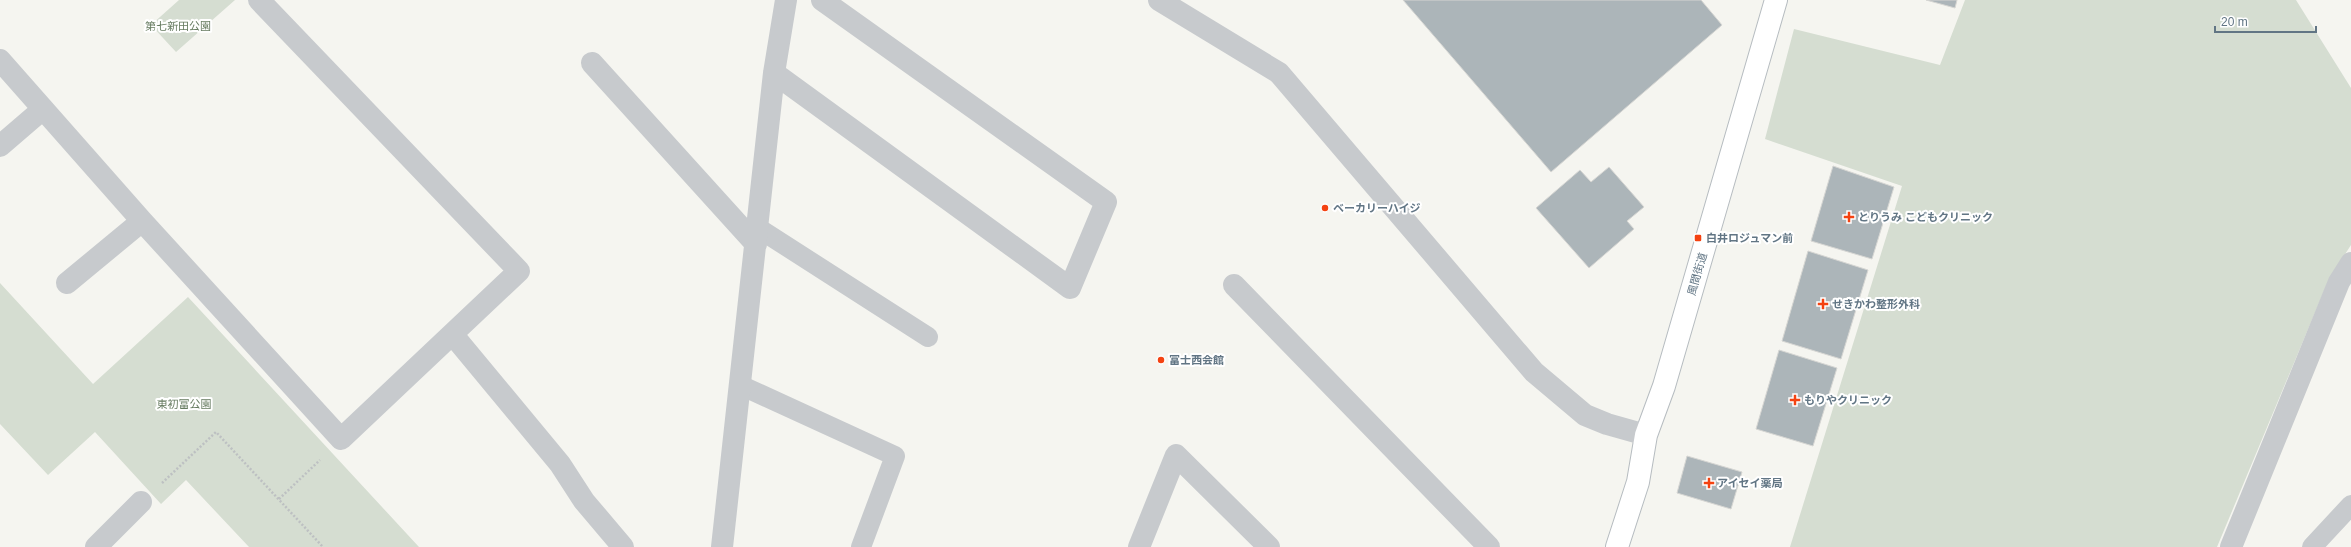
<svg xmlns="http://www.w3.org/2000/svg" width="2351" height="547" font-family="Arial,'Noto Sans JP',sans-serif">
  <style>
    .green { fill: #d5ddd1 }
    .building { fill: #acb5b9; stroke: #d6d6d3 }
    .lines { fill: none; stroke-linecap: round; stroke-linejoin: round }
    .secondary-casing { stroke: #b6bcc0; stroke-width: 24 }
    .path { stroke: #bdc0c2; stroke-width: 2.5; stroke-dasharray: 2 2; stroke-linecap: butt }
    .lane { stroke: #c7cacd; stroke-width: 20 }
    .street { stroke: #c7cacd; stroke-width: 22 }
    .secondary { stroke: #fff; stroke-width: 22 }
    .poi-dot { fill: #f44211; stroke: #fff; stroke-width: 1.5 }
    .labels { text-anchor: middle; stroke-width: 4; stroke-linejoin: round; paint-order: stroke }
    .park-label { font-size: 11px; fill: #667b60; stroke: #fff }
    .poi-label { font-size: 11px; font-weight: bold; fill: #617584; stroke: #fff; text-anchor: start }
    .street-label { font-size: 11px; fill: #617584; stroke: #fff }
  </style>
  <rect width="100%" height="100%" fill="#f5f5f0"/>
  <path class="green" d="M 179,0 L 235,0 L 176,52 L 151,25 Z
    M 1965,0 L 2296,0 L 2351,88 L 2351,245 L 2329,279 L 2217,547 L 1790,547 L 1902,186 L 1765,139 L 1794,29 L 1940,65 Z
    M 0,283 L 93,384 L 188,297 L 419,547 L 249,547 L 186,480 L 161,504 L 95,432 L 48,475 L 0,424 Z"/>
  <path class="building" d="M 1403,0 L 1701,0 L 1722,25 L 1551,172 Z
    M 1926,0 L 1957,0 L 1955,8 Z
    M 1833,166 L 1894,187 L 1872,259 L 1811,241 Z
    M 1609,167 L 1644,207 L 1627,221 L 1634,229 L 1589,268 L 1536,208 L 1580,170 L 1591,182 Z
    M 1808,251 L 1868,270 L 1841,359 L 1782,341 Z
    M 1779,350 L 1837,368 L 1813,446 L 1756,429 Z
    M 1687,456 L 1742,472 L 1731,509 L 1677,493 Z"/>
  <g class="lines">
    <defs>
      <path id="secondary" d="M 1617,547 L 1638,482 L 1646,435 L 1664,386 L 1776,0"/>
    </defs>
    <use href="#secondary" class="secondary-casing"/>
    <path class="path" d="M 162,483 L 216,432 L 323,547
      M 279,499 L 320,460"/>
    <path class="lane" d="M 758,228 L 928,337
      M 740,385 L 895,456 L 861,547
      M 2312,547 L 2351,505"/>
    <path class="street" d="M 1159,0 L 1279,73 L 1534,372 L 1585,415 L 1607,424 L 1646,435
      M 0,60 L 142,221 L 341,439 L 519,271 L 259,0
      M 592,63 L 756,244
      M 774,73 L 1070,288 L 1106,202 L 822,0
      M 0,146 L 43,109
      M 67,283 L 142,221
      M 1234,285 L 1489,547
      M 453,335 L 560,464 L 584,501 L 623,547
      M 96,547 L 141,502
      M 722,547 L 774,73 L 786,0
      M 1139,547 L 1176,455 L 1269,547
      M 2231,547 L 2339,282 L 2351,263"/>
    <use href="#secondary" class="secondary"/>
  </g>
  <g class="poi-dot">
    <circle cx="1325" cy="208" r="4"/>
    <path d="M1847 211h4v4h4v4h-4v4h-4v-4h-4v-4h4z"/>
    <rect x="1694" y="234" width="8" height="8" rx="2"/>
    <path d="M1821 298h4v4h4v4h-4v4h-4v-4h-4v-4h4z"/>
    <circle cx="1161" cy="360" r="4"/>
    <path d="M1793 394h4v4h4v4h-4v4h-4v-4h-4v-4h4z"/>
    <path d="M1707 477h4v4h4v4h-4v4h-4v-4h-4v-4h4z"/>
  </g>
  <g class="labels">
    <g class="park-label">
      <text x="178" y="30">第七新田公園</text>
      <text x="184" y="408">東初富公園</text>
    </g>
    <g class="poi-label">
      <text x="1333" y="212">ベーカリーハイジ</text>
      <text x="1858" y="221">とりうみ こどもクリニック</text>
      <text x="1706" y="242">白井ロジュマン前</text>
      <text x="1832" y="308">せきかわ整形外科</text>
      <text x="1169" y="364">冨士西会館</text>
      <text x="1804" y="404">もりやクリニック</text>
      <text x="1717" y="487">アイセイ薬局</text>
    </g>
    <g class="street-label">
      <text transform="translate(1697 274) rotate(-74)" y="4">風間街道</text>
    </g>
  </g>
  <path d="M2215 26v6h101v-6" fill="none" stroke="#617584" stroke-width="2"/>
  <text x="2221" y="26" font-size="12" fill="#617584" stroke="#ffffff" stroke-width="3" paint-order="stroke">20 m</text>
</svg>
